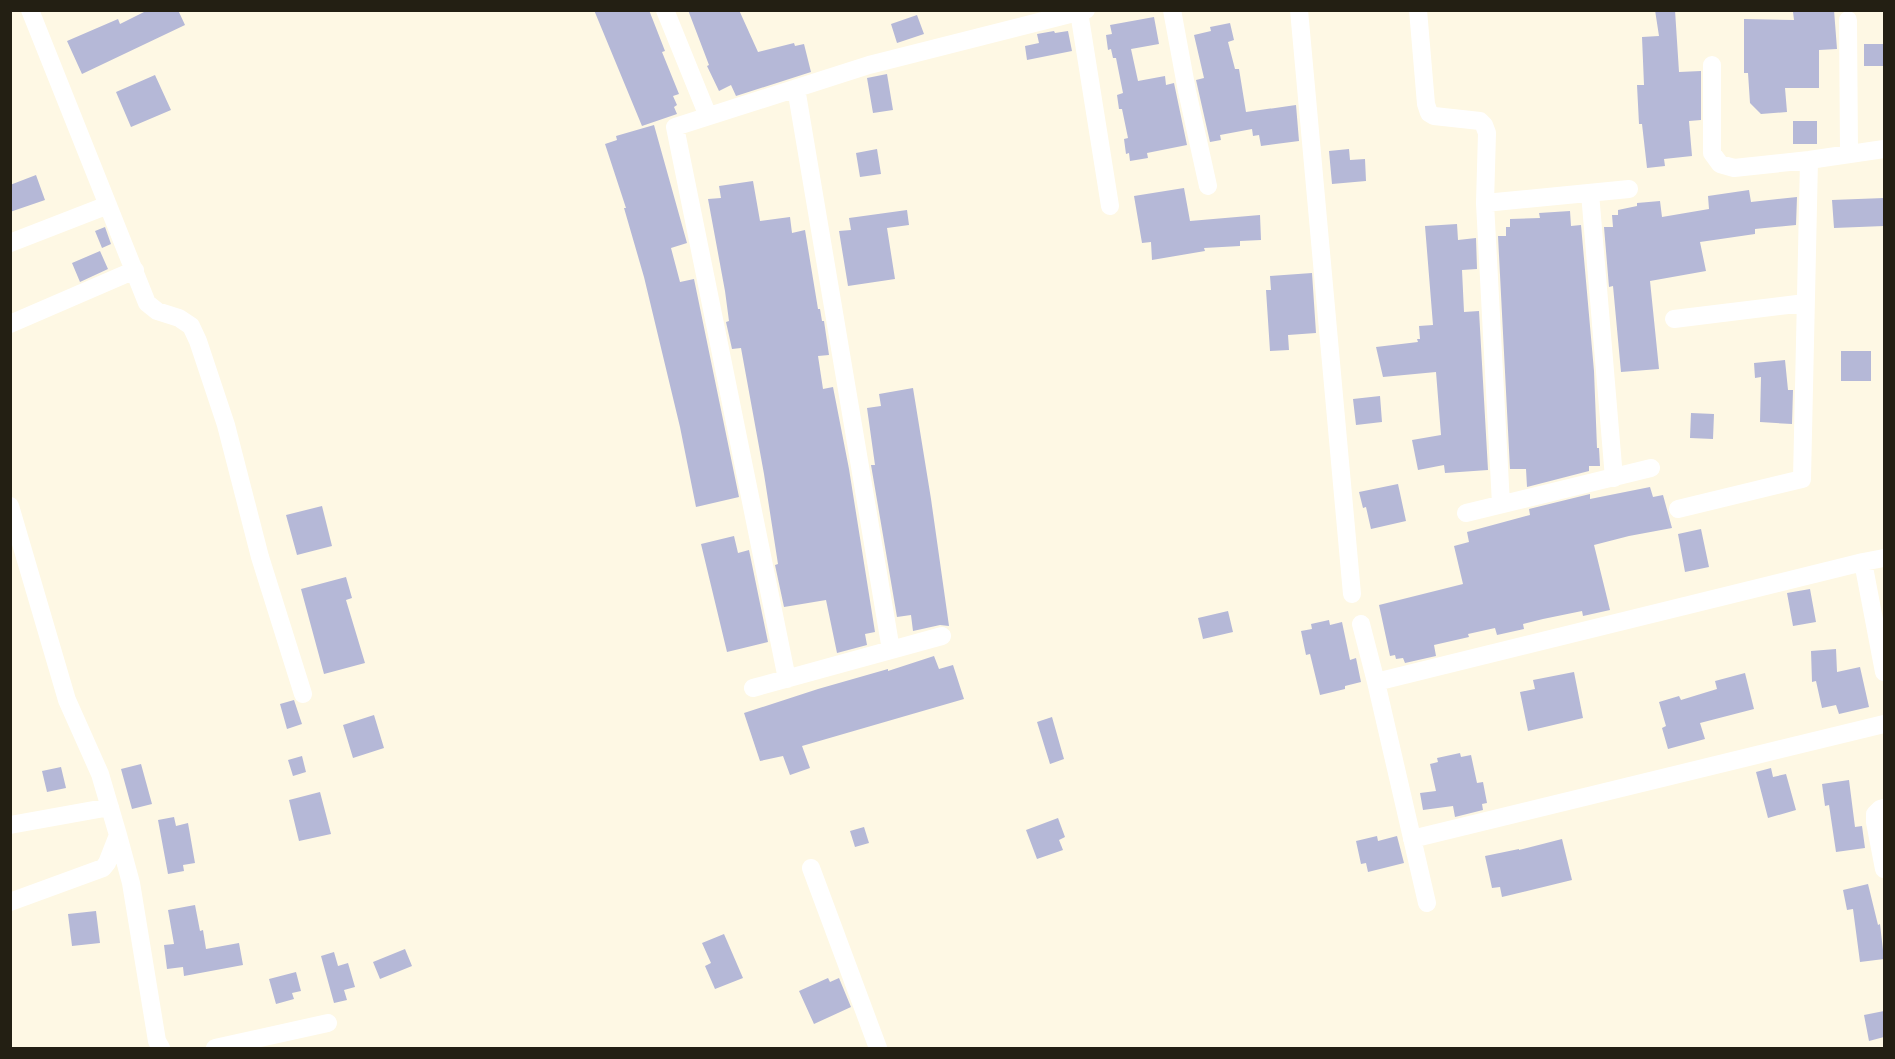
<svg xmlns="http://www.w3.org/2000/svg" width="1895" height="1059" font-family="'Archivo Narrow',sans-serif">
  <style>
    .building { fill: #b5b8d7 }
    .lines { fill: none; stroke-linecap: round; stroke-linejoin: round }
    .street { stroke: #fff; stroke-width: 18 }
  </style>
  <rect width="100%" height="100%" fill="#fef8e4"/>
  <path class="building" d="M 148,10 L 178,10 L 185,25 L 82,74 L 67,41 L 118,19 L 120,24 Z
    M 594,10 L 649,10 L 665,51 L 662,52 L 679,94 L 673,96 L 677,105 L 674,107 L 677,114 L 642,126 Z
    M 688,10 L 739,10 L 758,52 L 794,43 L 795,46 L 804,44 L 811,72 L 736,96 L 731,85 L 719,91 L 707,66 L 709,65 Z
    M 1655,10 L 1675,10 L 1679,72 L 1701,71 L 1701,120 L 1689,121 L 1692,156 L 1664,159 L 1665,166 L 1647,168 L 1642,124 L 1639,124 L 1637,85 L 1644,85 L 1642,37 L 1659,36 Z
    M 1834,10 L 1837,49 L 1819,50 L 1819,88 L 1785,88 L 1787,112 L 1761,114 L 1750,103 L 1748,73 L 1744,73 L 1744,19 L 1794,20 L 1793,12 Z
    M 917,15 L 924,34 L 897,43 L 891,24 Z
    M 1154,17 L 1159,44 L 1131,49 L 1138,81 L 1165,76 L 1166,85 L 1174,83 L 1187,145 L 1147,153 L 1148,158 L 1130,161 L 1129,153 L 1126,154 L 1124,139 L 1128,138 L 1122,109 L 1119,109 L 1117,95 L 1123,93 L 1116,58 L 1113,58 L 1111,49 L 1108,50 L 1106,35 L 1112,34 L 1110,25 Z
    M 1230,23 L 1234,40 L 1228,42 L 1235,69 L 1239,69 L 1246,112 L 1296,105 L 1299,141 L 1261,146 L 1259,135 L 1253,136 L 1252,129 L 1220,135 L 1221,140 L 1210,142 L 1196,80 L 1204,78 L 1194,35 L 1211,31 L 1210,27 Z
    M 1054,31 L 1055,33 L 1068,31 L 1072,51 L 1027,60 L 1025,46 L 1039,43 L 1037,34 Z
    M 1864,44 L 1884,44 L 1884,66 L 1864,66 Z
    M 887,74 L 893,110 L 873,113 L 867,78 Z
    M 155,75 L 171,110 L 131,127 L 116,92 Z
    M 1793,121 L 1817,121 L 1817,144 L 1793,144 Z
    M 654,125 L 687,243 L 671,248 L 680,282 L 694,279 L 739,497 L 696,507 L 680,427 L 644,277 L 624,208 L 626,208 L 605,144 L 617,140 L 616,136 Z
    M 877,149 L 881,174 L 860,177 L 856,153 Z
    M 1349,149 L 1350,160 L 1365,159 L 1366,181 L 1332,184 L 1329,151 Z
    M 36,175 L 45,200 L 10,212 L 10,185 Z
    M 753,181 L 760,221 L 790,217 L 792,233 L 805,230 L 818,309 L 820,309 L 822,321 L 824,321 L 829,355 L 818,356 L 823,389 L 833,387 L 849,469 L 875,632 L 865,634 L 867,645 L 837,653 L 826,600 L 784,607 L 775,565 L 778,564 L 764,474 L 741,348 L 732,349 L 726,322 L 729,321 L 725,291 L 708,199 L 721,198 L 719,186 Z
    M 1184,188 L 1190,221 L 1260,215 L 1261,240 L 1240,241 L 1240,246 L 1204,248 L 1205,251 L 1152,260 L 1151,242 L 1142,243 L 1134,196 Z
    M 1749,190 L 1751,202 L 1797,197 L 1796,225 L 1755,229 L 1755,234 L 1700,242 L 1706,271 L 1650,281 L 1659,369 L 1621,372 L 1613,286 L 1609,287 L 1604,227 L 1613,227 L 1612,215 L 1618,215 L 1618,210 L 1637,206 L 1637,203 L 1660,201 L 1662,217 L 1709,209 L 1708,196 Z
    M 1884,198 L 1884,226 L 1834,228 L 1832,200 Z
    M 907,210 L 909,225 L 887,228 L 895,279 L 848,286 L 839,231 L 851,230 L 849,218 Z
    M 1570,211 L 1571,226 L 1581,225 L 1594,371 L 1597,448 L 1599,448 L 1600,466 L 1589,466 L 1589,471 L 1527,487 L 1526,469 L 1510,469 L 1498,236 L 1506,236 L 1506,227 L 1510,227 L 1510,219 L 1540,218 L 1539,213 Z
    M 1457,224 L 1458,240 L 1476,238 L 1477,269 L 1462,270 L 1464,312 L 1479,311 L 1488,470 L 1445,473 L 1444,465 L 1418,470 L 1412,440 L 1441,435 L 1436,372 L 1383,377 L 1376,347 L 1418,342 L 1417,339 L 1420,339 L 1419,326 L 1433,325 L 1425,226 Z
    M 105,227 L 111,244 L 102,248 L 95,231 Z
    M 100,251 L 108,269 L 80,282 L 72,263 Z
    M 1312,273 L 1316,333 L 1288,335 L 1289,350 L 1270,351 L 1266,290 L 1271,290 L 1270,276 Z
    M 1841,351 L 1871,351 L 1871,381 L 1841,381 Z
    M 1785,360 L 1788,390 L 1793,390 L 1792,424 L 1760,422 L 1761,377 L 1755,378 L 1754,363 Z
    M 913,388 L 931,499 L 949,626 L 940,625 L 913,631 L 911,615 L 897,617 L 871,465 L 875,465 L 867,408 L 881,406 L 879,394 Z
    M 1380,396 L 1382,422 L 1356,425 L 1353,399 Z
    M 1691,413 L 1714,414 L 1713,439 L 1690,438 Z
    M 1398,484 L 1406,521 L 1371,529 L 1366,507 L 1363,508 L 1359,492 Z
    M 1650,487 L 1653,497 L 1663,495 L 1672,528 L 1629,536 L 1594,545 L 1610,610 L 1583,616 L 1582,611 L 1543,619 L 1523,624 L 1524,629 L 1497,635 L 1495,628 L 1468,634 L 1469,637 L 1434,645 L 1436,656 L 1405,663 L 1403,658 L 1396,659 L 1395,655 L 1390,656 L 1379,605 L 1463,584 L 1454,546 L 1469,542 L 1467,532 L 1530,515 L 1529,509 L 1590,494 L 1590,499 Z
    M 322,506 L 332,546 L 297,555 L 286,515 Z
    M 1701,529 L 1709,567 L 1685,572 L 1678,534 Z
    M 734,536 L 738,553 L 749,550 L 768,642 L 727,652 L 701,544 Z
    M 346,577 L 352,598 L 346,600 L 365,663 L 324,674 L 301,589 Z
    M 1810,589 L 1816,622 L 1793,626 L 1787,593 Z
    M 1228,611 L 1233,632 L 1203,639 L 1198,618 Z
    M 1329,620 L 1330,625 L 1342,622 L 1350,660 L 1356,658 L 1361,682 L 1345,686 L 1345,689 L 1320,695 L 1310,654 L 1306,655 L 1301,631 L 1312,629 L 1311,624 Z
    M 1836,649 L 1837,672 L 1860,667 L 1869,707 L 1839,714 L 1836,705 L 1822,708 L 1816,681 L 1812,682 L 1811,651 Z
    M 934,656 L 939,669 L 953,665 L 964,699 L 802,746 L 810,768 L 790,775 L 783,756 L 760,761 L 744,713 L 818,689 L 888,669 L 888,671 Z
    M 1574,672 L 1583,718 L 1528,731 L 1520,692 L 1535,689 L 1533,680 Z
    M 1745,673 L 1754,709 L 1700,723 L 1705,739 L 1668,749 L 1662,728 L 1666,726 L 1659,702 L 1679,696 L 1681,700 L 1717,689 L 1715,681 Z
    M 294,700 L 302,724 L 287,729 L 280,704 Z
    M 374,715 L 384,748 L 353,758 L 343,725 Z
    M 1052,717 L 1064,759 L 1050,764 L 1037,722 Z
    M 1460,753 L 1461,757 L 1471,755 L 1477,783 L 1483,782 L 1487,803 L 1482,804 L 1483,810 L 1455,817 L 1453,806 L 1423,810 L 1420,793 L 1436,791 L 1430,764 L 1438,762 L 1437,758 Z
    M 302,756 L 306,772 L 293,776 L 288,760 Z
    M 141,764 L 152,804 L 132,809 L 121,769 Z
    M 61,767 L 66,788 L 47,792 L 42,771 Z
    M 1771,768 L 1773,777 L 1786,774 L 1796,810 L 1768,818 L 1756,772 Z
    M 1849,780 L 1855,827 L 1862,826 L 1865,848 L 1836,852 L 1829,805 L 1825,806 L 1822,784 Z
    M 320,792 L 331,834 L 299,841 L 289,800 Z
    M 174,817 L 176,826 L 188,823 L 195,863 L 183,865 L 184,871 L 168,874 L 158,820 Z
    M 1058,818 L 1065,837 L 1059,840 L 1063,850 L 1037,859 L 1026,830 Z
    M 864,827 L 869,843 L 855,847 L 850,831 Z
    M 1377,836 L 1378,841 L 1397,836 L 1404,863 L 1368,872 L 1366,863 L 1361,864 L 1356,841 Z
    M 1562,839 L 1572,880 L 1502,897 L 1500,887 L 1492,888 L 1485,856 L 1519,849 L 1519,850 Z
    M 1868,884 L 1878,925 L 1880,924 L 1884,959 L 1860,962 L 1853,909 L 1847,910 L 1843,890 Z
    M 195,905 L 200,931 L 203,930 L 206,949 L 239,943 L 243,965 L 184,976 L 183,967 L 167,969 L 164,945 L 174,944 L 168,910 Z
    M 96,911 L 100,943 L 72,946 L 68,914 Z
    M 724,934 L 743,978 L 715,989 L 705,966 L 711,963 L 702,943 Z
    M 405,949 L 412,966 L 380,979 L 373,962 Z
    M 334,952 L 338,966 L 348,963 L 355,987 L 344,990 L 347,1000 L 334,1003 L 321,956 Z
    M 296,972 L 301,991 L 292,993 L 294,999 L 276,1004 L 269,979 Z
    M 828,978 L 830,982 L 839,978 L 851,1007 L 814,1024 L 799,991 Z
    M 1884,1011 L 1884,1037 L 1869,1041 L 1864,1015 Z"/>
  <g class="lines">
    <path class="street" d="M 30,10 L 147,303 L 157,311 L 179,318 L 191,326 L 198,341 L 226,425 L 260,557 L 303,694
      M 665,10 L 708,116
      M 1172,10 L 1187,91 L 1208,186
      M 1299,10 L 1352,594
      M 1418,10 L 1426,104 L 1429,113 L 1434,116 L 1480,121 L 1484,125 L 1487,133 L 1485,203 L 1501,504
      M 1079,12 L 1110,206
      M 1848,20 L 1849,153
      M 1712,65 L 1712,153 L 1720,164 L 1734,168 L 1809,160 L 1884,149
      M 796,88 L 891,650
      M 1590,193 L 1614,478
      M 1485,203 L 1629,189
      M 10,243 L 108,205
      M 1674,319 L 1805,303
      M 10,324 L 135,270
      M 10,506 L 67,700 L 100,774 L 118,835 L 131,883 L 157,1041 L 161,1048
      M 1678,509 L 1802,479 L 1809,160
      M 1466,513 L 1651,468
      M 1884,558 L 1863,562 L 1884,672
      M 1361,624 L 1376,682 L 1427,903
      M 787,679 L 675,127 L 869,65 L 1086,10
      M 1376,682 L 1863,562
      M 753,688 L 942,636
      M 1884,808 L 1880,809 L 1875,814 L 1875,822 L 1884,869
      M 10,825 L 110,807
      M 1412,839 L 1884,724
      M 811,868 L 878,1048
      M 10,902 L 103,868 L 107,863 L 118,835
      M 215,1048 L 328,1023"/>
  </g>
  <rect width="1895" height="1059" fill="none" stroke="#231f13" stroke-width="24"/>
</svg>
